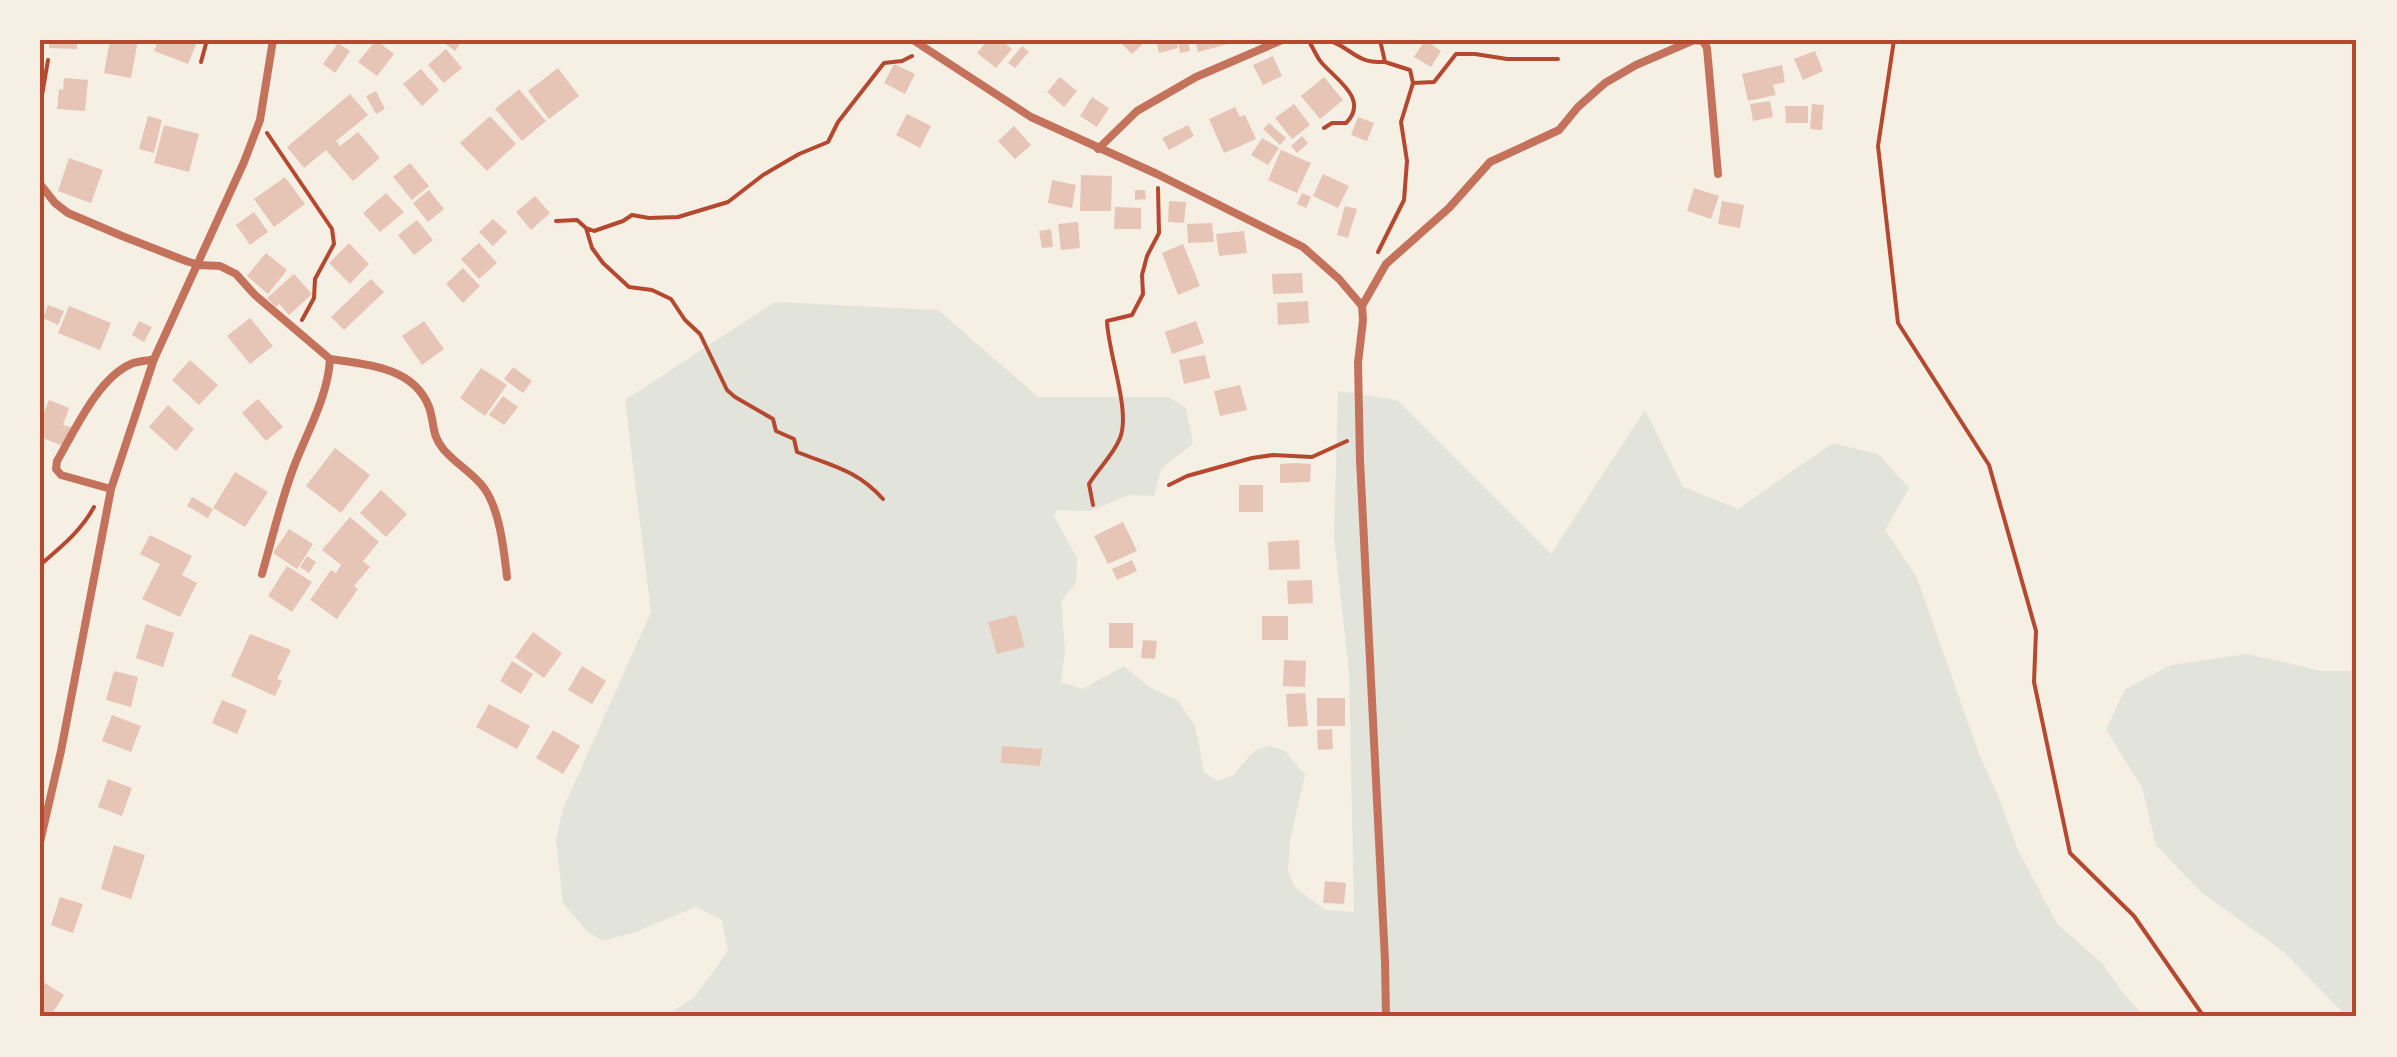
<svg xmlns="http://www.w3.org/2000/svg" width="2397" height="1057" font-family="Karla,sans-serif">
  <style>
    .green { fill: #e2e4dc }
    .building { fill: #e6c5b7 }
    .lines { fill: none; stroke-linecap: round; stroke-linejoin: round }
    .path { stroke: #b5482f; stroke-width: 4 }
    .minor { stroke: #c5725c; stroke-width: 8 }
    .neatline { fill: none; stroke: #b5482f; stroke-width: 4 }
  </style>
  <rect width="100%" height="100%" fill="#f6efe4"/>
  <path class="green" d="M 775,302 L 938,310 L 1038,397 L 1168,397 L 1186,408 L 1193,444 L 1161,469 L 1154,496 L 1129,495 L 1090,511 L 1058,510 L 1054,516 L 1077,558 L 1076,583 L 1061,601 L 1065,650 L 1061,682 L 1082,689 L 1124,666 L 1149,687 L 1178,701 L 1195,725 L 1204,772 L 1218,781 L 1233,775 L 1254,751 L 1269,746 L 1285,751 L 1305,775 L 1290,841 L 1288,872 L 1295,887 L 1325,910 L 1354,912 L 1349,671 L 1334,538 L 1338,391 L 1397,400 L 1551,554 L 1645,410 L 1683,487 L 1738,509 L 1833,443 L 1878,454 L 1909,488 L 1885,530 L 1917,578 L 1979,754 L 1999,798 L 2017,848 L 2058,925 L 2104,965 L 2123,993 L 2145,1017 L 663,1017 L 694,998 L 728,951 L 722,920 L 696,907 L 635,932 L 603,941 L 588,932 L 563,903 L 556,840 L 563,809 L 651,612 L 625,400 Z
    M 2247,654 L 2322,671 L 2357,671 L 2357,1017 L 2347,1017 L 2284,952 L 2201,892 L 2156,845 L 2142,787 L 2106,730 L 2125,689 L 2171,665 Z"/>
  <path class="building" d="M 49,40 L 77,40 L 77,49 L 49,48 Z
    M 110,40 L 138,40 L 131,78 L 104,73 Z
    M 158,40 L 198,40 L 188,64 L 154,51 Z
    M 376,40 L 394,54 L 377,76 L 358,62 Z
    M 440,40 L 463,40 L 455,51 Z
    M 988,40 L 1001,40 L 1012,49 L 996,68 L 977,53 Z
    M 1118,40 L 1141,40 L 1144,43 L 1132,54 Z
    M 1156,40 L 1176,40 L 1178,48 L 1159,53 Z
    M 1188,40 L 1190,51 L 1180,53 L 1178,41 Z
    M 1195,40 L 1227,40 L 1228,44 L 1198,52 Z
    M 1425,40 L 1441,51 L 1431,67 L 1414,57 Z
    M 338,43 L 350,51 L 335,73 L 323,64 Z
    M 1022,46 L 1029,52 L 1015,68 L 1008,63 Z
    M 446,49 L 462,68 L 444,83 L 428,65 Z
    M 1815,51 L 1823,71 L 1803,80 L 1794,59 Z
    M 1273,56 L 1282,76 L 1263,85 L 1253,65 Z
    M 894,64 L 915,74 L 905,94 L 884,83 Z
    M 1782,65 L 1785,82 L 1773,85 L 1776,95 L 1748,101 L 1742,74 Z
    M 558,68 L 579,96 L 549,119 L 528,91 Z
    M 421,69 L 439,90 L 422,106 L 403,84 Z
    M 1060,77 L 1077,91 L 1064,107 L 1047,92 Z
    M 1324,77 L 1343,100 L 1320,119 L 1301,96 Z
    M 64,78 L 88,80 L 85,111 L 57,109 L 59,89 L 63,90 Z
    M 519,89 L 546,121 L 522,141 L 495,109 Z
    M 376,91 L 385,109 L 376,114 L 366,96 Z
    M 350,94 L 368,115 L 336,141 L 340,146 L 358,132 L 380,158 L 353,181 L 326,150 L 304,168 L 287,147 Z
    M 1092,97 L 1109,108 L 1097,127 L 1080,116 Z
    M 1770,101 L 1773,117 L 1753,121 L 1750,104 Z
    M 1294,104 L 1310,125 L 1292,139 L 1275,118 Z
    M 1812,104 L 1824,105 L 1822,130 L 1810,129 Z
    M 1785,106 L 1808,106 L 1808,123 L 1786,123 Z
    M 1235,107 L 1240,117 L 1245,115 L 1256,139 L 1224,153 L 1209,119 Z
    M 907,114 L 931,126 L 920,148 L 896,135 Z
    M 148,116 L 162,120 L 154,153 L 139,149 Z
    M 490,116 L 516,144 L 487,171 L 460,143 Z
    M 1358,117 L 1374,123 L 1367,141 L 1351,135 Z
    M 1269,123 L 1286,138 L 1280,145 L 1263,129 Z
    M 164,125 L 199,134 L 189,172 L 154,163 Z
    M 1188,125 L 1194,136 L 1169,150 L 1162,138 Z
    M 1014,126 L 1031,145 L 1015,159 L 998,141 Z
    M 1302,136 L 1308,143 L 1297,153 L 1291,146 Z
    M 1262,138 L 1279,148 L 1268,165 L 1251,155 Z
    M 1281,150 L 1311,163 L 1297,193 L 1268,180 Z
    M 69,158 L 103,170 L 91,203 L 58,191 Z
    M 410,163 L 429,186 L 412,200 L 393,177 Z
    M 1323,174 L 1349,186 L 1338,208 L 1313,196 Z
    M 1081,175 L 1112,176 L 1111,211 L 1080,211 Z
    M 285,177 L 305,204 L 274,227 L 254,199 Z
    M 1052,180 L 1076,185 L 1072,208 L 1048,203 Z
    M 1694,188 L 1719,196 L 1711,219 L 1687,211 Z
    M 429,190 L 444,209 L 428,222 L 413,203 Z
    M 1135,190 L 1145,190 L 1146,199 L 1135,200 Z
    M 386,193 L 404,212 L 380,232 L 363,213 Z
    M 1302,193 L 1311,197 L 1306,208 L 1297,204 Z
    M 535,196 L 550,213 L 531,230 L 516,212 Z
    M 1169,201 L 1186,202 L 1184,223 L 1168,222 Z
    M 1722,201 L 1744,205 L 1740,228 L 1718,224 Z
    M 1345,206 L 1357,209 L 1348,238 L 1337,235 Z
    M 1115,207 L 1141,208 L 1141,229 L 1114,229 Z
    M 254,212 L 268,232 L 250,245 L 236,225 Z
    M 493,219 L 507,232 L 493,246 L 479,232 Z
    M 417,220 L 433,240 L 414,255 L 398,235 Z
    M 1078,222 L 1080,248 L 1061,250 L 1058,224 Z
    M 1212,223 L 1214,242 L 1188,243 L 1187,224 Z
    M 1051,229 L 1053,247 L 1042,248 L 1039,231 Z
    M 1244,231 L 1247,253 L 1219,256 L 1216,234 Z
    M 349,243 L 369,264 L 350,284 L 329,263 Z
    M 479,243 L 497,263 L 479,279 L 461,259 Z
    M 1183,244 L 1200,286 L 1178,295 L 1162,253 Z
    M 266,253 L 287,270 L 268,294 L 247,276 Z
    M 463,268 L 480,286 L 463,303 L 446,284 Z
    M 1302,273 L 1303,293 L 1273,294 L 1272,274 Z
    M 294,274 L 312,294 L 289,315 L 279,304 L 276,307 L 267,298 Z
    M 371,279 L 384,292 L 344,330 L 331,317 Z
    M 1308,301 L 1309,323 L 1278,325 L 1277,303 Z
    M 48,305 L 64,311 L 58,325 L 43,318 Z
    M 69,306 L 111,323 L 100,350 L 58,333 Z
    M 250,318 L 273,346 L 250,364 L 227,336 Z
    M 139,321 L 152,327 L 144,342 L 132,335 Z
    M 424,321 L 444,349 L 422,365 L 402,336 Z
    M 1196,321 L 1204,343 L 1172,354 L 1165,332 Z
    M 1205,355 L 1210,378 L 1184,384 L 1179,360 Z
    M 190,360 L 218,385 L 199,405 L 172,380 Z
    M 513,367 L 532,381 L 523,393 L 504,379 Z
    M 481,368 L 507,385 L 485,416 L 460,398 Z
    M 1240,385 L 1247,410 L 1220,416 L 1214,391 Z
    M 503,396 L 518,407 L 504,425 L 489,415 Z
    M 258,399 L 283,427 L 266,441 L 242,413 Z
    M 49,400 L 69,408 L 63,425 L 71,427 L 63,446 L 40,437 L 40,422 Z
    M 168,405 L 194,429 L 176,451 L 149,427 Z
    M 335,448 L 370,475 L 341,513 L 306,486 Z
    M 1295,463 L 1311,464 L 1310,482 L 1280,483 L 1280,464 Z
    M 235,472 L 268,492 L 245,527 L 213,508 Z
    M 1239,485 L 1263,485 L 1263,512 L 1239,512 Z
    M 381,490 L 407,514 L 386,537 L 360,513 Z
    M 192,497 L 213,509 L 208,518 L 187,506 Z
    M 350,517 L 379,542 L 363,561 L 370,567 L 354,586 L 358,589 L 337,619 L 310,600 L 331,570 L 336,573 L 341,565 L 322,550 Z
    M 1123,522 L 1137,551 L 1108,564 L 1094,536 Z
    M 289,529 L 313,544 L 297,569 L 273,553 Z
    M 150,535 L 192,556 L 182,575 L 197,583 L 180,617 L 142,599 L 160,564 L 140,554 Z
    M 1299,540 L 1300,569 L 1269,570 L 1268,542 Z
    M 307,556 L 316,562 L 309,573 L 300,567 Z
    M 1132,560 L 1137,571 L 1117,580 L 1112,569 Z
    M 287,566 L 312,582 L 292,612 L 268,596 Z
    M 1312,580 L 1313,603 L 1288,604 L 1287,581 Z
    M 1016,615 L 1025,647 L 997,654 L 988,622 Z
    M 1262,616 L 1288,616 L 1288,640 L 1262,640 Z
    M 1109,623 L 1133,623 L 1133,648 L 1109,648 Z
    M 146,624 L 174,633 L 163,667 L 136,658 Z
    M 533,632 L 562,653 L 544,678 L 515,657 Z
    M 250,634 L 291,650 L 277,679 L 282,681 L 275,696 L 231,676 Z
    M 1143,640 L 1157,641 L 1155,659 L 1141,658 Z
    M 1284,660 L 1306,661 L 1305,687 L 1283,686 Z
    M 512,661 L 533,674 L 521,694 L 500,681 Z
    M 582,666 L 606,681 L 592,704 L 568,690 Z
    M 114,671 L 138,677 L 131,707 L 106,700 Z
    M 1305,693 L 1308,726 L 1288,727 L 1286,694 Z
    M 1317,698 L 1345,698 L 1345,726 L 1317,726 Z
    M 222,700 L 247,710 L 237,734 L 212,723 Z
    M 489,704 L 530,726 L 517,749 L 476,727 Z
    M 112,715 L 141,726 L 131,752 L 102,741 Z
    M 1332,729 L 1333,749 L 1318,750 L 1317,730 Z
    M 553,730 L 580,746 L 563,774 L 536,758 Z
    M 1002,746 L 1042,749 L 1040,766 L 1001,763 Z
    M 108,779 L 132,788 L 122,816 L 98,807 Z
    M 114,845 L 145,855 L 131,899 L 101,889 Z
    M 1325,881 L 1346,883 L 1344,904 L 1323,903 Z
    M 60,897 L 83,904 L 73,933 L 51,925 Z
    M 40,980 L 64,995 L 50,1017 L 40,1017 Z"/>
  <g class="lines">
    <path class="path" d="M 1308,40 C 1313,47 1316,56 1321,62 C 1335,79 1370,99 1346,123 L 1332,123 L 1324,128
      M 1328,40 C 1354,49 1354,63 1385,62
      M 1894,40 L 1878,146 L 1898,323 L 1989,465 L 2036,631 L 2034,682 L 2070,853 L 2134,916 L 2204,1017
      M 201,62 L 207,40
      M 1413,83 L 1434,82 L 1456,54 L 1475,54 L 1507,59 L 1558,59
      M 40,107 L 48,60
      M 267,133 L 332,229 L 334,244 L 315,279 L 314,298 L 302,320
      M 556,221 L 577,220 L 586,228 L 594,231 L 623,221 L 632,215 L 649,218 L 678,217 L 728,202 L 763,175 L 799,154 L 828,142 L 838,122 L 884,63 L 902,61 L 912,56
      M 586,228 L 592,248 L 603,263 L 629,287 L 652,290 L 671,299 L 685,320 L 700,334 L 727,390 L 735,397 L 773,419 L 776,431 L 794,439 L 797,452 C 832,466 857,470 883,499
      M 1378,252 L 1404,200 L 1407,161 L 1401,122 L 1413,83 L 1410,70 L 1385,62 L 1380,40
      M 1169,485 L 1187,476 L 1252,458 L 1273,455 L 1312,457 L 1347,441
      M 1093,505 L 1089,484 C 1098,469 1114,454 1120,438 C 1131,411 1108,353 1107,321 L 1132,315 L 1143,294 L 1142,275 L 1147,256 L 1159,233 L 1158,188
      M 40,565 C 61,547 81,531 94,507"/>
    <path class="minor" d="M 913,40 L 1031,117 L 1157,174 L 1303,247 L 1339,279 L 1362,306 L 1363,320 L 1358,363 L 1360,460 L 1385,961 L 1386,1017
      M 1098,149 L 1137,111 L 1196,77 L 1282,40
      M 40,184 L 55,203 L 68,213 L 122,236 L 186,261 L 199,265 L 220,266 L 236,274 L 255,295 L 330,359 C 328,397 306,434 293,469 C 280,504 272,539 262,574
      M 1362,306 L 1386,264 L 1449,208 L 1490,162 L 1559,130 L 1578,107 L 1605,83 L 1636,65 L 1694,40 L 1703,41 L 1707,48 L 1718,174
      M 330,359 C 366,364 414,367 429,407 C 435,424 431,435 444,450 C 456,464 473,473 484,488 C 500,510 504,551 507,577
      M 111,489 L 61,475 L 56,469 L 57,461 C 74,432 98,378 131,364 C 137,361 147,361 154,359
      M 40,842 L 61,751 L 111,489 L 154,359 L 244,162 L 260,120 L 273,40"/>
  </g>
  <rect width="2397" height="1057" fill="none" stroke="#f6efe4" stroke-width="85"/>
  <rect x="42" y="42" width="2312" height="972" class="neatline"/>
</svg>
